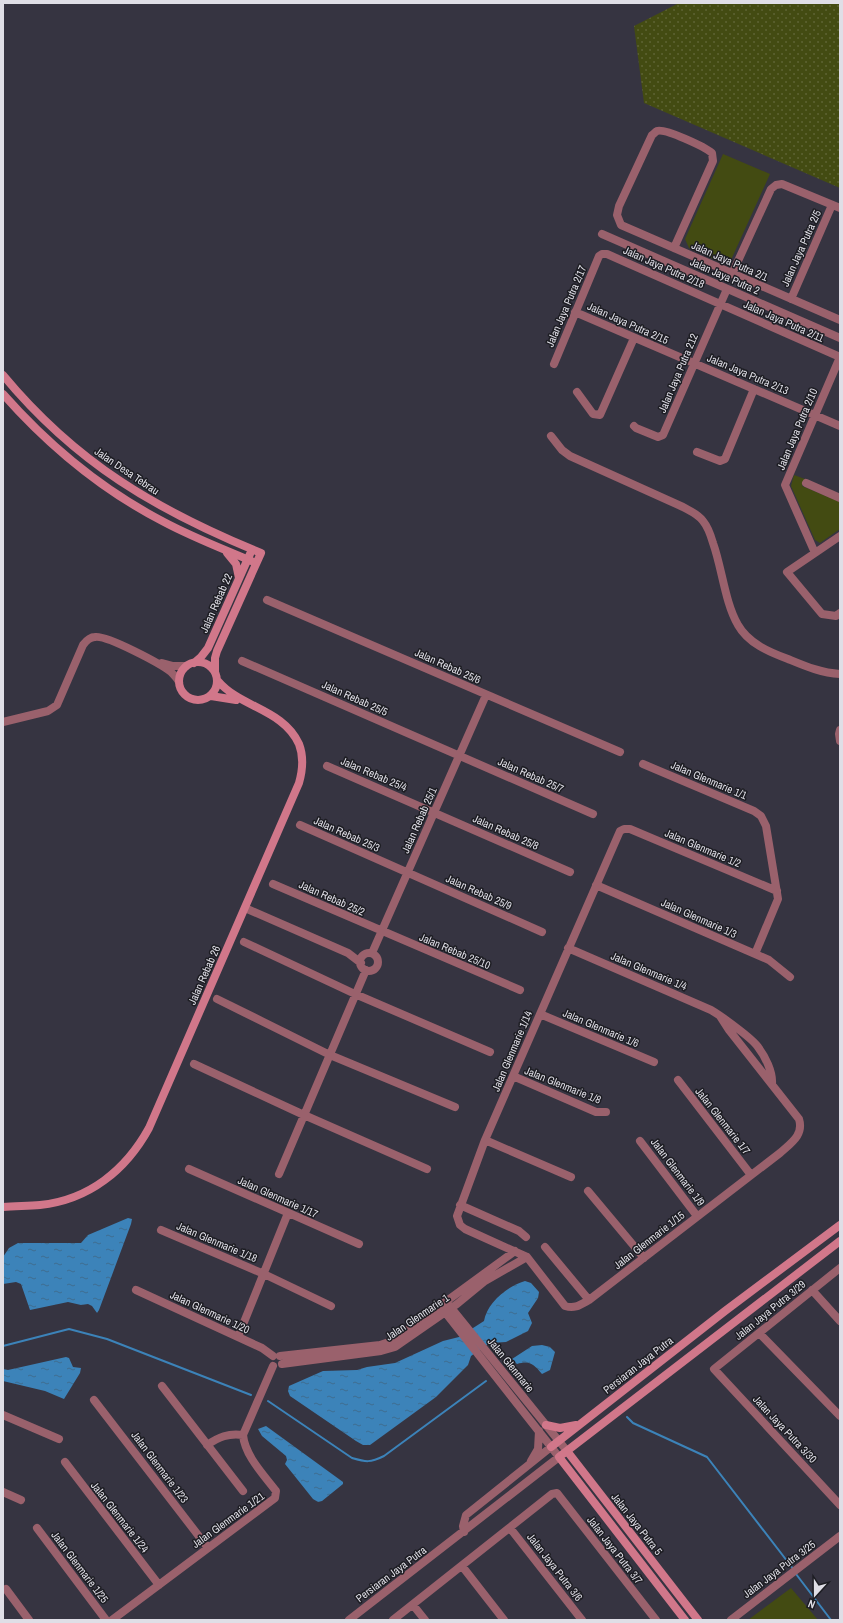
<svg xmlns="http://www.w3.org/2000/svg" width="843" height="1623" font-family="'Archivo Narrow',sans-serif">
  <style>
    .grass { fill: url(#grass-dots) }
    .park { fill: #434b12 }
    .water { fill: url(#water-ripples) }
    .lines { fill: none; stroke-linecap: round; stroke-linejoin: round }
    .stream { stroke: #3c83b9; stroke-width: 2 }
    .street { stroke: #9a616c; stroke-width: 8 }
    .secondary { stroke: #d1778a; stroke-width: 8 }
    .labels { text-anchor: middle; stroke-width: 3; stroke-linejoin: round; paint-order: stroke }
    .street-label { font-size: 11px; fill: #dfdee6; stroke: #1d1d23 }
  </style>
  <defs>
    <pattern id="grass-dots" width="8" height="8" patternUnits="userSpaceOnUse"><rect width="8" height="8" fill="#434b12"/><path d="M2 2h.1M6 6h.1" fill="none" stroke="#5e6434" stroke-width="1.8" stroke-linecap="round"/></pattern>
    <pattern id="water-ripples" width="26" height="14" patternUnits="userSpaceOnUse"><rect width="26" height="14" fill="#3c83b9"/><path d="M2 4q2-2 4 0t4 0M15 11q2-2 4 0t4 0" fill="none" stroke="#3e6d90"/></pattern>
  </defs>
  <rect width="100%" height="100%" fill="#363441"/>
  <path class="grass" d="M 679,3 L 840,3 L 840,188 L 644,103 L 634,26 Z"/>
  <path class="park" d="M 723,154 L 770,174 L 731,260 L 728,263 L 724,264 L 689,248 L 685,239 Z
    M 794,475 L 805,479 L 802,486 L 840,502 L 840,529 L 820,543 L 815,540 L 791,486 Z
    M 791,1588 L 818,1620 L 748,1620 Z"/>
  <path class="water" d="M 128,1218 L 132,1219 L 131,1224 L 99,1310 L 97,1313 L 92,1306 L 88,1304 L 81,1305 L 68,1302 L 30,1310 L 21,1284 L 16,1282 L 3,1284 L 3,1257 L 9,1248 L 18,1243 L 81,1243 L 88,1235 Z
    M 525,1281 L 531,1283 L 539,1292 L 538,1298 L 528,1313 L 532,1323 L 528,1331 L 506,1342 L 490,1343 L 485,1346 L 471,1356 L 468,1365 L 436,1397 L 370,1445 L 363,1445 L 356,1441 L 290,1396 L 288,1391 L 289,1386 L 323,1371 L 357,1370 L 367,1367 L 395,1363 L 443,1341 L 459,1337 L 484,1321 C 487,1303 507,1286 525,1281 Z
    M 542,1345 L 550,1347 L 555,1352 L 550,1370 L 542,1374 C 534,1364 529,1360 517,1364 L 512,1359 L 532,1346 Z
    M 66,1357 L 69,1358 L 73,1367 L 81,1368 L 80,1373 L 64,1399 L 45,1391 L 3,1381 L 3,1369 L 8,1370 Z
    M 266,1426 L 343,1482 L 343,1484 L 322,1501 L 318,1502 L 313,1499 L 285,1464 L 287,1460 L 286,1456 L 262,1436 L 258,1429 Z"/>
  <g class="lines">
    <path class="stream" d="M 3,1346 L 69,1329 L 107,1339 L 251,1395
      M 268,1401 L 352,1458 C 366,1462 370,1463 384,1456 L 486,1381
      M 627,1417 L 633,1423 L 707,1457 L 794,1570
      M 796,1574 L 831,1620"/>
    <path class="street" d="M 602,234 L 840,338
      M 674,248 L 713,161 L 712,153 C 705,147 665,128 657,131 C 655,132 654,134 652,135 L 619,206 L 617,215 L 621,225 L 840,320
      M 732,274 L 771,189 L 776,185 L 782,184 L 840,208
      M 791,299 L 832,205
      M 575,312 L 840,426
      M 554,364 L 599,256 L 602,254 L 607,254 L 840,357
      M 577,392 L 593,414 L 600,415 L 634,338
      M 634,426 L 636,428 L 658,437 L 663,435 L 727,289
      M 551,436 L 562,450 L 570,456 L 683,507 C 690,511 698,514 703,521 C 708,527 711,536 713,543 C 722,568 725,603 738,625 C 748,643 769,652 788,659 C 805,666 821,673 840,674
      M 697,452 L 720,461 L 725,459 L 754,389
      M 806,483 L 840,498
      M 840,536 L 787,572 L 822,614 L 836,616 L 840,613
      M 815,553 L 785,485 L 840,357
      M 267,600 L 620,752
      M 242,661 L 593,814
      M 162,663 L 173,666 L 186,666
      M 3,722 L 48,711 L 57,705 L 83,645 C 86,641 90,637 95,637 C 107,635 161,664 171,672 C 174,675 177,678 179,682
      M 840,730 L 839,734 L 840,741
      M 643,764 L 754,811 L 761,816 L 766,826 L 778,899 L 755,954
      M 327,766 L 570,872
      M 300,825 L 542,932
      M 273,884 L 520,990
      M 596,885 L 769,960 L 790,977
      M 245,908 L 348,953 L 361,963
      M 244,942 L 355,994 L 490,1052
      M 568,948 L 711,1010 C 721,1016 752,1038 758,1047 C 765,1056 773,1072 772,1084
      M 372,953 L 486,695
      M360 962a9 9 0 1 1 18 0a9 9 0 1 1-18 0Z
      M 217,999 L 330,1055 L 455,1107
      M 540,1014 L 654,1062
      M 720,1016 L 729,1030 L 799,1119 C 804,1135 791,1143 780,1153 L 589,1300 C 580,1305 575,1309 565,1306 L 527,1257 L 465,1229 L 460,1225 L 457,1216 L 485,1140 L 620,831 L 624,829 L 630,829 L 777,891
      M 194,1064 L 304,1115 L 427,1169
      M 513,1076 L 596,1112 L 606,1112
      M 678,1080 L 751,1175
      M 485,1140 L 571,1177
      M 640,1141 L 697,1216
      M 189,1169 L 359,1244
      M 279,1174 L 366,970
      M 588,1191 L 644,1258
      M 460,1205 L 519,1231 L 526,1237
      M 161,1230 L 264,1274 L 331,1306
      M 545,1247 L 589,1300
      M 840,1268 L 714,1369 L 840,1505
      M 136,1290 L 262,1348 L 273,1356
      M 812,1290 L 840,1321
      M 448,1304 L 567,1451
      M 759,1333 L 840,1416
      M 238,1337 L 288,1213
      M 280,1356 L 380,1345 L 392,1341 L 515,1251
      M 282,1364 L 381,1351 L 395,1347 L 457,1304 L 485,1281 L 527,1257
      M 162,1386 L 243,1491
      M 94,1400 L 208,1548
      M 3,1415 L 59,1439
      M 207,1445 C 219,1437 228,1433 243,1435
      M 531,1461 L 538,1449 L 539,1431
      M 65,1462 L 159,1585
      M 3,1492 L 21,1500
      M 37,1528 L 106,1620
      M 510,1528 L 582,1620
      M 464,1532 L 463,1526 L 466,1515 L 551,1447
      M 462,1566 L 504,1620
      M 6,1589 L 29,1620
      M 413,1605 L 425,1620
      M 112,1620 L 275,1498 L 276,1491 C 264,1475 245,1456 243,1435 L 273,1366
      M 349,1620 L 559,1457 L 441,1307
      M 393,1620 L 552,1494 L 557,1493 L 656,1620
      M 731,1620 L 840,1536"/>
    <path class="secondary" d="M 3,375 C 76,463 156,510 261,553 L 217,651 L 215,658 L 215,671
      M 3,394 C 49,446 102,490 164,522 C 194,538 226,550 256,563
      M 227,553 L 236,564 L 239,578
      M179 681a19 19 0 1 1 38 0a19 19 0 1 1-38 0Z
      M 194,663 L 201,657 L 208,648 L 250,554
      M 211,696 L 236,700
      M 3,1207 C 15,1206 28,1206 40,1205 C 89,1200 126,1170 149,1128 L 299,783 C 303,769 304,757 299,744 C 283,709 241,708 218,681
      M 546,1425 L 560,1428 L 576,1425
      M 551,1447 L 725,1311 L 840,1225
      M 567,1451 L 698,1620
      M 685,1620 L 559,1457 L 840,1241"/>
  </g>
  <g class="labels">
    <g class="street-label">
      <text transform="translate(801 248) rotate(-66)" y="4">Jalan Jaya Putra 2/5</text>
      <text transform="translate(730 261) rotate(24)" y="4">Jalan Jaya Putra 2/1</text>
      <text transform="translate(664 267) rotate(24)" y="4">Jalan Jaya Putra 2/18</text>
      <text transform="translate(725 276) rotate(24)" y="4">Jalan Jaya Putra 2</text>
      <text transform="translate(566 306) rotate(-67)" y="4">Jalan Jaya Putra 2/17</text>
      <text transform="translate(784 321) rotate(24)" y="4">Jalan Jaya Putra 2/11</text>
      <text transform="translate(628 323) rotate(24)" y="4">Jalan Jaya Putra 2/15</text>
      <text transform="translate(678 373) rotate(-67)" y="4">Jalan Jaya Putra 212</text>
      <text transform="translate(748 374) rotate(23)" y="4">Jalan Jaya Putra 2/13</text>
      <text transform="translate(797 429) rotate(-67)" y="4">Jalan Jaya Putra 2/10</text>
      <text transform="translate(127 471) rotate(34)" y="4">Jalan Desa Tebrau</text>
      <text transform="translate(216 603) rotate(-66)" y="4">Jalan Rebab 22</text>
      <text transform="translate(448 666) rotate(24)" y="4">Jalan Rebab 25/6</text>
      <text transform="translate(355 698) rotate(24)" y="4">Jalan Rebab 25/5</text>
      <text transform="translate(374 774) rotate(23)" y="4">Jalan Rebab 25/4</text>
      <text transform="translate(531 775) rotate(24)" y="4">Jalan Rebab 25/7</text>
      <text transform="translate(709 780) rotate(23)" y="4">Jalan Glenmarie 1/1</text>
      <text transform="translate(419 820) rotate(-66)" y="4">Jalan Rebab 25/1</text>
      <text transform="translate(506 832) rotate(24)" y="4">Jalan Rebab 25/8</text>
      <text transform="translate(347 834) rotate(24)" y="4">Jalan Rebab 25/3</text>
      <text transform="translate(703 848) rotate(23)" y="4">Jalan Glenmarie 1/2</text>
      <text transform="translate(479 892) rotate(24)" y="4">Jalan Rebab 25/9</text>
      <text transform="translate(332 898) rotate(24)" y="4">Jalan Rebab 25/2</text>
      <text transform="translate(699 918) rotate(24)" y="4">Jalan Glenmarie 1/3</text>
      <text transform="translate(455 951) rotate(23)" y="4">Jalan Rebab 25/10</text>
      <text transform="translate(649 971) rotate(23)" y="4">Jalan Glenmarie 1/4</text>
      <text transform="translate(204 975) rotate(-66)" y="4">Jalan Rebab 26</text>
      <text transform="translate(601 1028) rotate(23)" y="4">Jalan Glenmarie 1/6</text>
      <text transform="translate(512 1051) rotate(-67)" y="4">Jalan Glenmarie 1/14</text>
      <text transform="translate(563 1085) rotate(22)" y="4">Jalan Glenmarie 1/8</text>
      <text transform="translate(723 1121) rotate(52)" y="4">Jalan Glenmarie 1/7</text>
      <text transform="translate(678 1172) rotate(53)" y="4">Jalan Glenmarie 1/9</text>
      <text transform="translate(278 1197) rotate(24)" y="4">Jalan Glenmarie 1/17</text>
      <text transform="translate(649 1240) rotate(-38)" y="4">Jalan Glenmarie 1/15</text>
      <text transform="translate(217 1242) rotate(23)" y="4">Jalan Glenmarie 1/18</text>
      <text transform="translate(770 1310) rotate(-39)" y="4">Jalan Jaya Putra 3/29</text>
      <text transform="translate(210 1312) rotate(25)" y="4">Jalan Glenmarie 1/20</text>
      <text transform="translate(417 1317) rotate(-34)" y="4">Jalan Glenmarie 1</text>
      <text transform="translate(511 1365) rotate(51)" y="4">Jalan Glenmarie</text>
      <text transform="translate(638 1365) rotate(-38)" y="4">Persiaran Jaya Putra</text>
      <text transform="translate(785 1429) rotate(47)" y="4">Jalan Jaya Putra 3/30</text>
      <text transform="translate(160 1467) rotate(53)" y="4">Jalan Glenmarie 1/23</text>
      <text transform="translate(120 1517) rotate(52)" y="4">Jalan Glenmarie 1/24</text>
      <text transform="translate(228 1520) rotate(-36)" y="4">Jalan Glenmarie 1/21</text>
      <text transform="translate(637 1524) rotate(52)" y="4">Jalan Jaya Putra 5</text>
      <text transform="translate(615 1550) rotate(52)" y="4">Jalan Jaya Putra 3/7</text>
      <text transform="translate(80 1567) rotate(53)" y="4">Jalan Glenmarie 1/25</text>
      <text transform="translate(555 1567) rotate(52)" y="4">Jalan Jaya Putra 3/6</text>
      <text transform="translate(779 1569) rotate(-37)" y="4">Jalan Jaya Putra 3/25</text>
      <text transform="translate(391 1574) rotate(-37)" y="4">Persiaran Jaya Putra</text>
    </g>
  </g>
  <rect width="843" height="1623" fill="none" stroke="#dfdee6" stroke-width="8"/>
  <g transform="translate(815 1595) rotate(201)" stroke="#1d1d23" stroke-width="3" paint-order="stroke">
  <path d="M0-3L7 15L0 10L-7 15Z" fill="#dfdee6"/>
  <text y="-6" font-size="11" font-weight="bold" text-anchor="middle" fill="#dfdee6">N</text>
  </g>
</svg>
